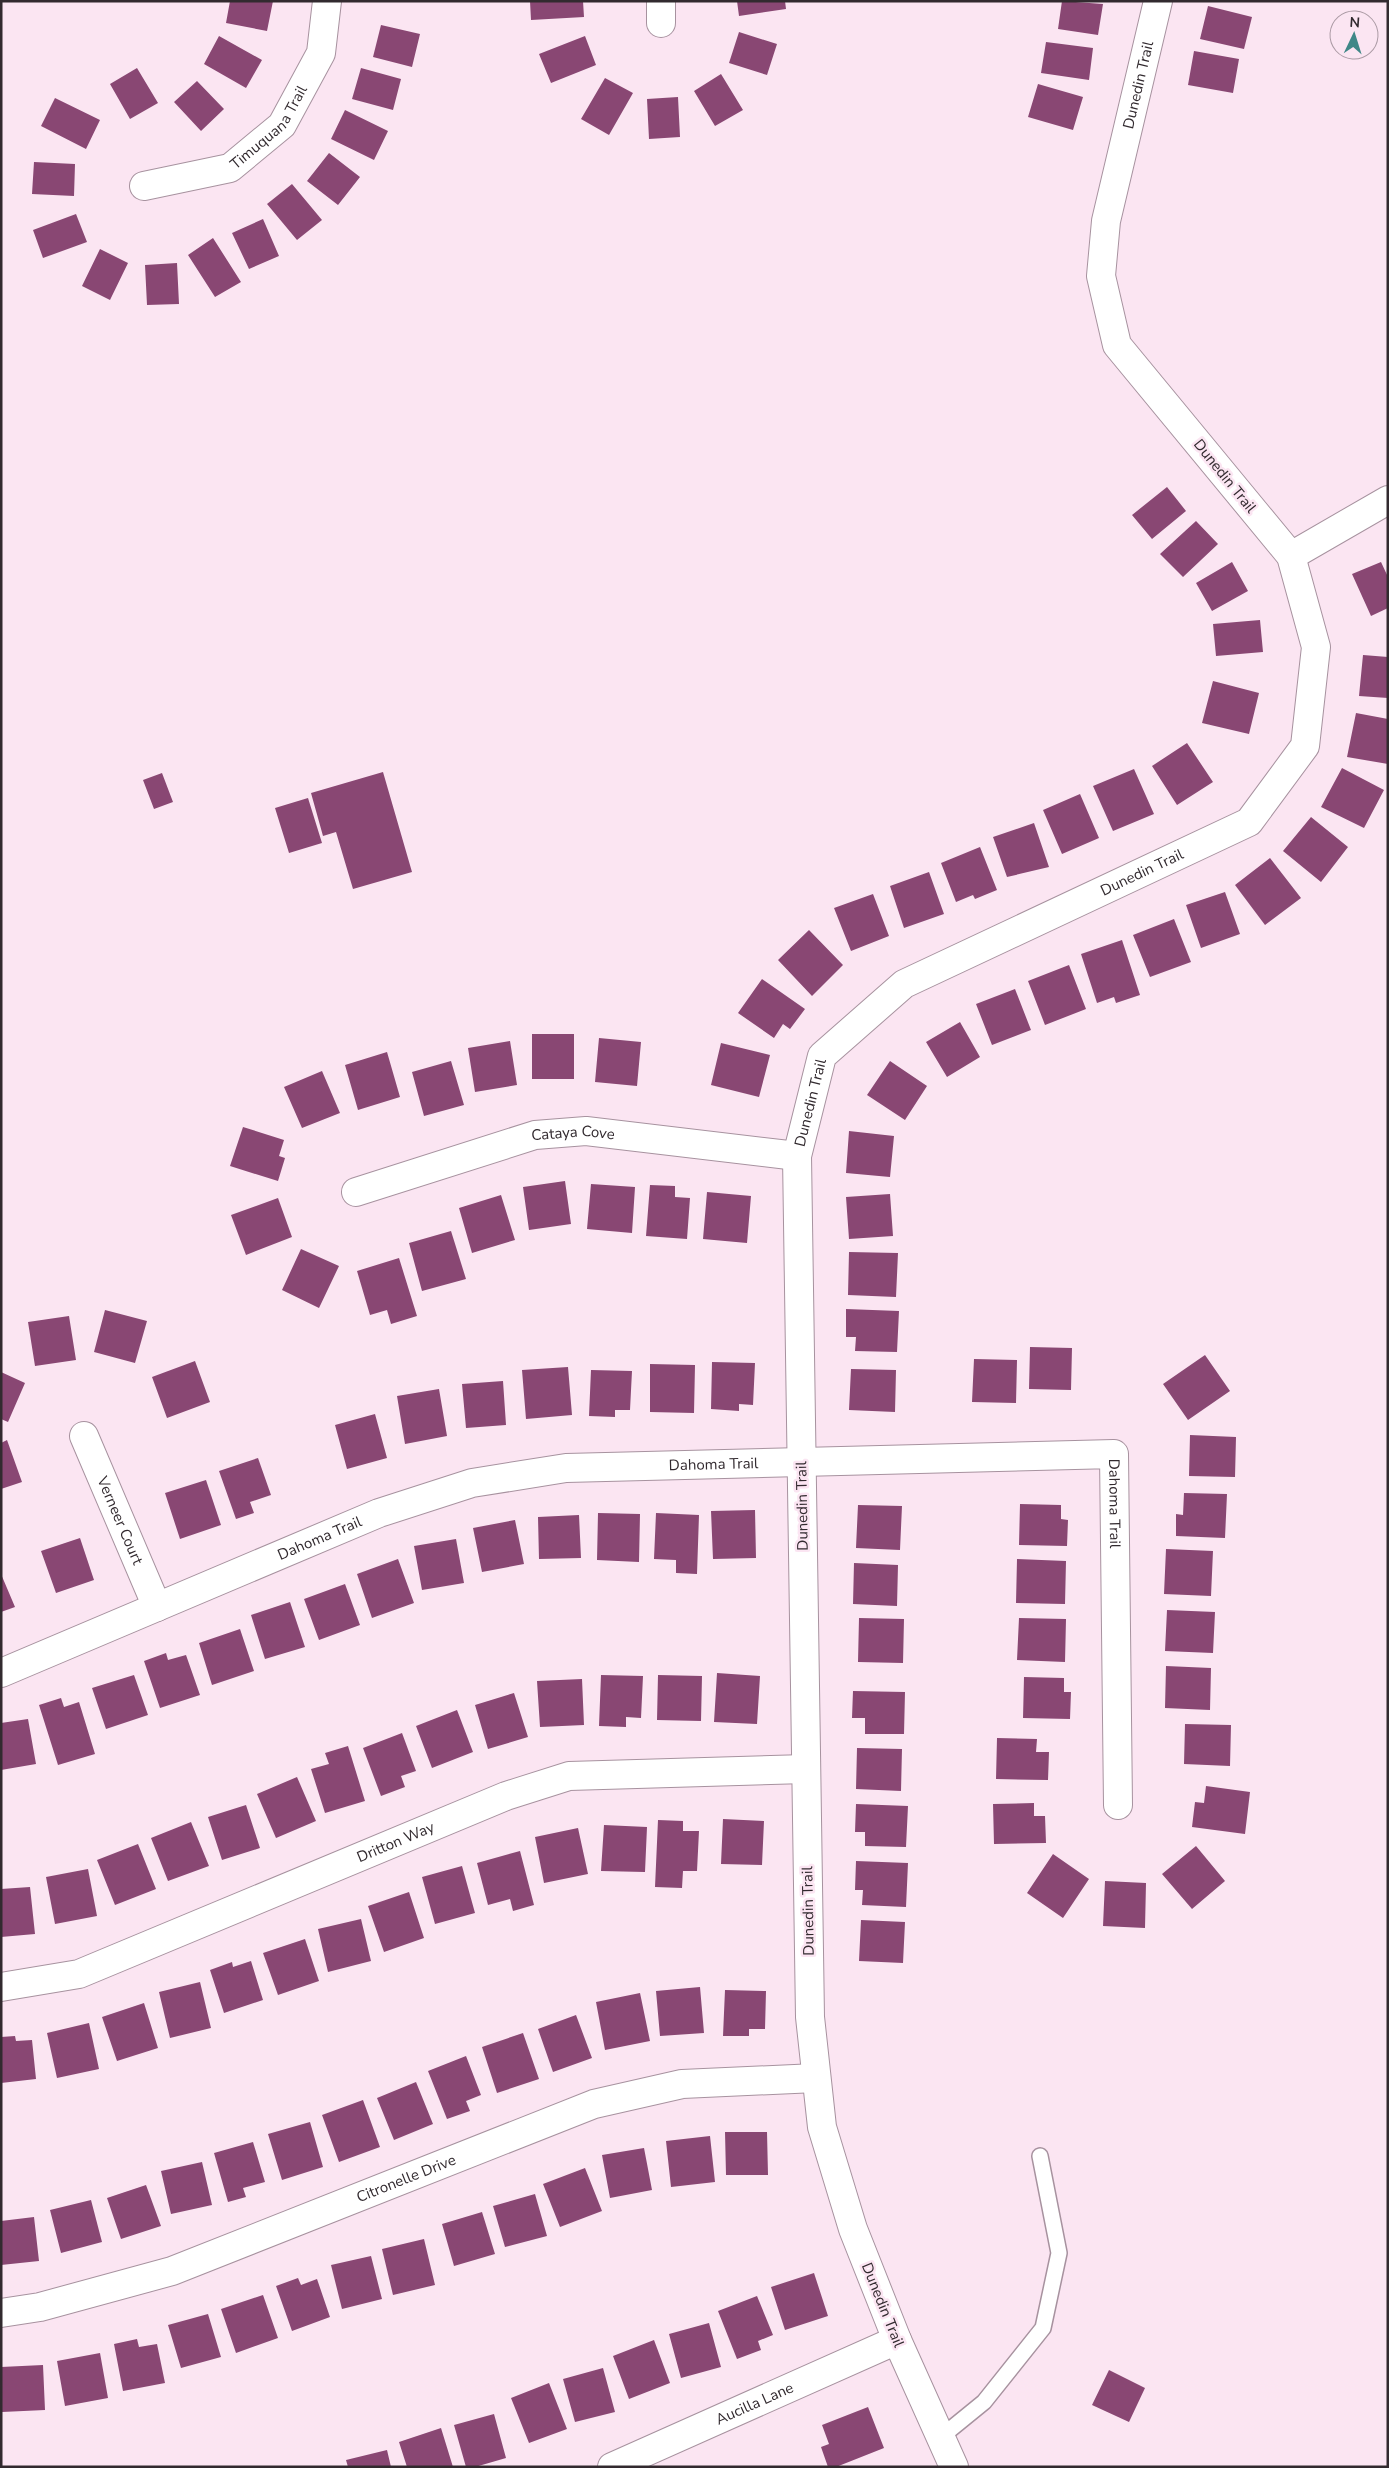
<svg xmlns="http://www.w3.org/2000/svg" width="1389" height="2468" font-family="'Nunito Sans',sans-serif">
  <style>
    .building { fill: #894773 }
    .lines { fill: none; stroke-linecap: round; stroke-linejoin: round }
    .lane-casing { stroke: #a7929f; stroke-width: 18 }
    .street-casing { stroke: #a7929f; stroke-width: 30 }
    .lane { stroke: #fff; stroke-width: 15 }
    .street { stroke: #fff; stroke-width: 28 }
    .labels { text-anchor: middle; stroke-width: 5; stroke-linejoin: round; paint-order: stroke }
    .street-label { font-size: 15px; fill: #322a2f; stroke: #fbe5f2 }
  </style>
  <rect width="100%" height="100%" fill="#fbe5f2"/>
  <path class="building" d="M 230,1 L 273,1 L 267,31 L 226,23 Z
    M 530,1 L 583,1 L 584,17 L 531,20 Z
    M 737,1 L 785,1 L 786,9 L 739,16 Z
    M 1062,1 L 1103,4 L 1098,35 L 1058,29 Z
    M 1208,6 L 1252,17 L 1244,49 L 1200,39 Z
    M 381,25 L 420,34 L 412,67 L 373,57 Z
    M 739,32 L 777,44 L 767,75 L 729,63 Z
    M 219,36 L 262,60 L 246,88 L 204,64 Z
    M 585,36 L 596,65 L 551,83 L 539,54 Z
    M 1046,42 L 1093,48 L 1089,80 L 1041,73 Z
    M 1194,51 L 1239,59 L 1233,93 L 1188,85 Z
    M 137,68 L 158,103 L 130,119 L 110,84 Z
    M 361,68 L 401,79 L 393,110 L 352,99 Z
    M 721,74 L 743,110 L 715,126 L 694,91 Z
    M 605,78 L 633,93 L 609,135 L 581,119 Z
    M 197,81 L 224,109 L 201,131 L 174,102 Z
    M 1038,84 L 1083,97 L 1073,130 L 1028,117 Z
    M 678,97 L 680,137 L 649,139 L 647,99 Z
    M 55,98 L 100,120 L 86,149 L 41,126 Z
    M 345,110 L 388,131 L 374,160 L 331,139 Z
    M 329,153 L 360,177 L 338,205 L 307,181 Z
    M 34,162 L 75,164 L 74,196 L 32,194 Z
    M 292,184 L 322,220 L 297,240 L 267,204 Z
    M 76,214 L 87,242 L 43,258 L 33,230 Z
    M 263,219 L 279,256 L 249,269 L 232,233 Z
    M 213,238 L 241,282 L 215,297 L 188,255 Z
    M 100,249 L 128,263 L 110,300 L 82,286 Z
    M 177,263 L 179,304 L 147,305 L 145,265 Z
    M 1167,487 L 1186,511 L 1152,539 L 1132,515 Z
    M 1196,521 L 1218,544 L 1183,577 L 1160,554 Z
    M 1232,562 L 1248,591 L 1212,611 L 1196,583 Z
    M 1381,562 L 1388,577 L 1388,608 L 1371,616 L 1352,574 Z
    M 1260,620 L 1263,652 L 1216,656 L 1213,624 Z
    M 1363,655 L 1388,657 L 1388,698 L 1359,696 Z
    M 1213,681 L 1259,693 L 1249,734 L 1202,723 Z
    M 1356,713 L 1388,719 L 1388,764 L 1347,757 Z
    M 1187,743 L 1213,782 L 1177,805 L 1152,766 Z
    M 1342,768 L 1384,790 L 1364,828 L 1321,807 Z
    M 1134,769 L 1154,814 L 1113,831 L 1093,786 Z
    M 383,772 L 412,872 L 353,889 L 336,832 L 323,836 L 311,793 Z
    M 162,773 L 173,802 L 154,809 L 143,780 Z
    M 1080,794 L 1099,838 L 1062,854 L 1043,810 Z
    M 308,798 L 322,843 L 289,853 L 275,808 Z
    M 1311,817 L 1348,847 L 1321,882 L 1283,851 Z
    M 1034,823 L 1049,867 L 1007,877 L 993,837 Z
    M 980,847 L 997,890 L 975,899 L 973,895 L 956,902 L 941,863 Z
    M 1270,858 L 1301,898 L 1265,925 L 1235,885 Z
    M 929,872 L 944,914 L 904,928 L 890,886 Z
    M 1225,892 L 1240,934 L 1201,948 L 1186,905 Z
    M 873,894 L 889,936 L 851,951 L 834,908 Z
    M 1174,919 L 1191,962 L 1150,977 L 1133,935 Z
    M 809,930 L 843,965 L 812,996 L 778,960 Z
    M 1122,940 L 1140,995 L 1116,1003 L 1114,997 L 1097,1003 L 1081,954 Z
    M 1069,965 L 1086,1009 L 1045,1025 L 1028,981 Z
    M 762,979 L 805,1009 L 790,1029 L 783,1024 L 774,1038 L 738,1013 Z
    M 1015,989 L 1031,1030 L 992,1045 L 976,1004 Z
    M 960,1022 L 980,1057 L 947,1077 L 926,1042 Z
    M 532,1034 L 574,1034 L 574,1079 L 532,1079 Z
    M 599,1038 L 641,1042 L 637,1086 L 595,1082 Z
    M 510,1041 L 517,1085 L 475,1092 L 468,1048 Z
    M 721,1043 L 770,1055 L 759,1097 L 711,1085 Z
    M 387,1052 L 400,1097 L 358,1110 L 345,1065 Z
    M 451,1061 L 464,1105 L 424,1116 L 412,1072 Z
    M 890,1061 L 927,1086 L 905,1120 L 867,1095 Z
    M 322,1071 L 340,1113 L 302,1128 L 284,1087 Z
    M 243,1127 L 284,1140 L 279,1156 L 285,1158 L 278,1181 L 230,1166 Z
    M 849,1131 L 894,1136 L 890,1177 L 846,1173 Z
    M 565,1181 L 571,1224 L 529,1230 L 523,1187 Z
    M 591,1184 L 635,1187 L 632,1233 L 587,1229 Z
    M 650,1185 L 675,1186 L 675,1197 L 690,1198 L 687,1239 L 646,1236 Z
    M 707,1192 L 751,1196 L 747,1243 L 703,1239 Z
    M 890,1194 L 893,1236 L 849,1239 L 846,1197 Z
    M 501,1195 L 515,1240 L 472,1253 L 459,1208 Z
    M 278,1198 L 292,1237 L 246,1255 L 231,1215 Z
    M 451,1231 L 466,1279 L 422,1291 L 409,1243 Z
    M 301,1249 L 339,1266 L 319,1308 L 282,1290 Z
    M 849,1252 L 898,1253 L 896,1297 L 848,1295 Z
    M 399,1258 L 417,1316 L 391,1324 L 387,1310 L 370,1315 L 357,1271 Z
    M 846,1309 L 899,1311 L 897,1352 L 855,1351 L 856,1337 L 846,1337 Z
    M 105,1310 L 147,1321 L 135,1363 L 94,1352 Z
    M 69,1316 L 76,1360 L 35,1366 L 28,1322 Z
    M 1030,1347 L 1072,1348 L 1071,1390 L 1029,1389 Z
    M 1205,1355 L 1230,1391 L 1188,1420 L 1163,1384 Z
    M 974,1359 L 1017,1360 L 1016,1403 L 972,1402 Z
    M 195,1361 L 210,1402 L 167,1418 L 152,1377 Z
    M 712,1362 L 755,1363 L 753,1405 L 739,1404 L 739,1411 L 711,1409 Z
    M 650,1364 L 695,1365 L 694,1413 L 650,1412 Z
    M 568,1367 L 572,1415 L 526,1419 L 522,1370 Z
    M 851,1369 L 896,1370 L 895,1412 L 849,1410 Z
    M 591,1370 L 632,1371 L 630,1410 L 615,1410 L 615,1417 L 589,1416 Z
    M 1,1372 L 25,1383 L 8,1422 L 1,1419 Z
    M 503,1381 L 506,1425 L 466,1428 L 462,1384 Z
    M 439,1389 L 447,1436 L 405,1444 L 397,1396 Z
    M 375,1414 L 387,1458 L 347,1469 L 335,1425 Z
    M 1190,1435 L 1236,1437 L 1235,1477 L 1189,1476 Z
    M 7,1440 L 22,1482 L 1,1489 L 1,1443 Z
    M 258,1458 L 271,1495 L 250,1502 L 254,1513 L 236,1519 L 219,1471 Z
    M 206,1480 L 221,1525 L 180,1539 L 165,1493 Z
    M 1184,1493 L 1227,1494 L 1225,1538 L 1176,1536 L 1176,1514 L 1183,1515 Z
    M 1020,1504 L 1061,1505 L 1061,1519 L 1068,1520 L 1067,1546 L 1019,1545 Z
    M 858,1505 L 902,1506 L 900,1550 L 856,1548 Z
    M 755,1510 L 756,1558 L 713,1559 L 711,1511 Z
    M 598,1513 L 640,1514 L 639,1562 L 597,1560 Z
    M 656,1513 L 699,1515 L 697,1574 L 676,1573 L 676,1560 L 654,1559 Z
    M 579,1515 L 581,1558 L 539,1559 L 538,1517 Z
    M 515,1520 L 524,1564 L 482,1572 L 473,1528 Z
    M 80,1538 L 94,1580 L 56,1593 L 41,1551 Z
    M 456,1539 L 464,1583 L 422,1590 L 414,1546 Z
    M 1166,1549 L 1213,1551 L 1211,1596 L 1164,1594 Z
    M 398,1559 L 414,1603 L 372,1618 L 357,1574 Z
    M 1017,1559 L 1066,1561 L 1065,1604 L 1016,1603 Z
    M 854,1563 L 898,1565 L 897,1606 L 853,1604 Z
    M 1,1574 L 15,1607 L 1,1612 Z
    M 345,1584 L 360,1625 L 319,1640 L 304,1599 Z
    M 290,1602 L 305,1647 L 265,1659 L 251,1615 Z
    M 1167,1610 L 1215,1612 L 1213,1653 L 1165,1651 Z
    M 859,1618 L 904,1619 L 903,1663 L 858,1662 Z
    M 1019,1618 L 1066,1619 L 1065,1662 L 1017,1660 Z
    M 240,1629 L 254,1671 L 212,1685 L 199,1643 Z
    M 166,1653 L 168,1660 L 186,1655 L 200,1695 L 160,1708 L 144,1661 Z
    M 1166,1666 L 1211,1668 L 1210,1710 L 1165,1708 Z
    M 717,1673 L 760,1676 L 757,1724 L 714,1722 Z
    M 134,1675 L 148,1715 L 106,1729 L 92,1688 Z
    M 601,1675 L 643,1676 L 641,1718 L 626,1717 L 626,1727 L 599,1726 Z
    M 658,1675 L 702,1676 L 701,1721 L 657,1720 Z
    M 1024,1677 L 1064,1678 L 1064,1692 L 1071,1692 L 1070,1719 L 1023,1718 Z
    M 582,1679 L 584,1725 L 540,1727 L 537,1681 Z
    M 853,1691 L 905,1692 L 904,1734 L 865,1734 L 865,1718 L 852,1718 Z
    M 514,1693 L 528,1737 L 488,1749 L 475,1705 Z
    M 61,1698 L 64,1707 L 79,1702 L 95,1754 L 58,1765 L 39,1705 Z
    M 457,1710 L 473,1752 L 432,1768 L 416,1726 Z
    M 28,1719 L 36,1764 L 1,1770 L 1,1723 Z
    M 1185,1724 L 1231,1725 L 1230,1766 L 1184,1764 Z
    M 402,1733 L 416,1771 L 401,1776 L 405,1787 L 381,1796 L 363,1748 Z
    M 997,1738 L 1037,1739 L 1036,1752 L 1049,1752 L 1048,1780 L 996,1779 Z
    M 348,1746 L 365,1801 L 325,1813 L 311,1769 L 329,1764 L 325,1753 Z
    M 857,1748 L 902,1749 L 901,1791 L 856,1789 Z
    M 297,1777 L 316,1821 L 276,1838 L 257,1794 Z
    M 1206,1786 L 1250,1792 L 1245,1834 L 1192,1827 L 1195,1802 L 1204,1803 Z
    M 1034,1803 L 1034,1816 L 1045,1816 L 1046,1843 L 994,1844 L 993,1804 Z
    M 856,1804 L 908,1806 L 906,1847 L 865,1846 L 865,1832 L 855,1832 Z
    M 246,1805 L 260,1848 L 222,1860 L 208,1817 Z
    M 723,1819 L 764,1821 L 762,1865 L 721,1864 Z
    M 658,1820 L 683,1821 L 683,1831 L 699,1831 L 697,1871 L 683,1871 L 682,1888 L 655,1887 Z
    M 191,1822 L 209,1866 L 168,1881 L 151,1838 Z
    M 604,1825 L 647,1827 L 645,1872 L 601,1871 Z
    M 578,1828 L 588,1874 L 544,1883 L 535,1837 Z
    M 138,1844 L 156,1889 L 115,1905 L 97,1860 Z
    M 1196,1846 L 1225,1881 L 1192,1909 L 1162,1874 Z
    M 520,1851 L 534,1905 L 513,1911 L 510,1899 L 488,1905 L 477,1863 Z
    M 1053,1854 L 1089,1879 L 1063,1918 L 1027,1893 Z
    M 856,1861 L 908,1863 L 906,1907 L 862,1905 L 863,1890 L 855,1890 Z
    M 462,1866 L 475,1913 L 435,1924 L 422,1877 Z
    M 88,1869 L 97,1916 L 55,1924 L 46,1877 Z
    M 1105,1881 L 1146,1883 L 1145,1928 L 1103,1926 Z
    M 30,1887 L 35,1934 L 1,1937 L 1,1889 Z
    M 409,1892 L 424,1938 L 384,1952 L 368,1906 Z
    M 361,1919 L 371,1961 L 328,1972 L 318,1929 Z
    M 861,1920 L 905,1922 L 903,1963 L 859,1961 Z
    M 305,1939 L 319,1981 L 278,1995 L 263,1953 Z
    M 251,1961 L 263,2000 L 224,2013 L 210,1970 L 232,1962 L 233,1967 Z
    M 200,1982 L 211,2028 L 170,2038 L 159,1992 Z
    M 700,1987 L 704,2033 L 660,2036 L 656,1991 Z
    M 725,1990 L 766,1991 L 765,2029 L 749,2029 L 749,2036 L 723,2036 Z
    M 640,1993 L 650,2041 L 605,2050 L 596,2002 Z
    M 144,2003 L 158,2048 L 117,2061 L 102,2017 Z
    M 576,2015 L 592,2058 L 553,2072 L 538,2029 Z
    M 89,2023 L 99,2069 L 57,2078 L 47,2033 Z
    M 523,2033 L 539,2079 L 497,2093 L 482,2047 Z
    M 15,2036 L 16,2041 L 32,2040 L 36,2079 L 1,2083 L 1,2037 Z
    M 466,2056 L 481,2095 L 466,2101 L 470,2111 L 447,2119 L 428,2071 Z
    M 416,2082 L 433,2124 L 394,2140 L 377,2098 Z
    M 363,2100 L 380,2147 L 339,2162 L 322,2115 Z
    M 310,2122 L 323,2167 L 282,2180 L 268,2134 Z
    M 725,2132 L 767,2132 L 768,2175 L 726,2175 Z
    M 710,2136 L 715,2182 L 671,2187 L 666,2141 Z
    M 253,2142 L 265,2182 L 243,2188 L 246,2197 L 228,2202 L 214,2153 Z
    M 644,2148 L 652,2190 L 610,2198 L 602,2155 Z
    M 202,2162 L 212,2205 L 171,2214 L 161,2171 Z
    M 585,2168 L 602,2211 L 560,2227 L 543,2184 Z
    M 146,2185 L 161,2226 L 121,2239 L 107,2198 Z
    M 535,2194 L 547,2236 L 505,2247 L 493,2206 Z
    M 91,2200 L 102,2242 L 61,2253 L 50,2210 Z
    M 482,2212 L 495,2254 L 454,2266 L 442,2224 Z
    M 34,2217 L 39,2261 L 1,2265 L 1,2221 Z
    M 424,2239 L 435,2285 L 393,2295 L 382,2249 Z
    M 371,2256 L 382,2299 L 342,2309 L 331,2265 Z
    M 814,2273 L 828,2316 L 785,2330 L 771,2287 Z
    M 298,2278 L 301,2285 L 317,2279 L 330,2317 L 292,2331 L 276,2286 Z
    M 263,2295 L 278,2338 L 236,2353 L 221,2309 Z
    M 757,2296 L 773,2335 L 758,2341 L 761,2350 L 737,2359 L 718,2311 Z
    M 208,2314 L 221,2357 L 181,2368 L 168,2325 Z
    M 709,2323 L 721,2367 L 681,2378 L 669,2334 Z
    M 137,2339 L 139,2347 L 157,2344 L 165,2383 L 123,2391 L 114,2344 Z
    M 654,2340 L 670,2383 L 629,2399 L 613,2356 Z
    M 100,2353 L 108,2398 L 65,2406 L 57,2361 Z
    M 43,2365 L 45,2410 L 2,2412 L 1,2367 Z
    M 603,2368 L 615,2412 L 575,2422 L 563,2379 Z
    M 1109,2370 L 1145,2388 L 1129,2422 L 1092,2405 Z
    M 549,2383 L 567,2429 L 529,2443 L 511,2398 Z
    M 868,2407 L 884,2448 L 836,2467 L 828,2467 L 821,2447 L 829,2444 L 822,2425 Z
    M 494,2414 L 506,2458 L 475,2467 L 466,2467 L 454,2425 Z
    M 441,2428 L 453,2467 L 407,2467 L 399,2442 Z
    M 387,2450 L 391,2467 L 348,2467 L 346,2460 Z"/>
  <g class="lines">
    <defs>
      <path id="lane" d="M 941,2437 L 984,2402 L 1043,2328 L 1059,2253 L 1040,2156"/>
      <g id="street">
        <path d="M 661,1 L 661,23"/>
        <path id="s1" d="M 144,186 L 230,168 L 282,125 L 321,53 L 327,1"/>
        <path d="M 1291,556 L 1388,500"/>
        <path id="s2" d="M 356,1192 L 535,1135 L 586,1131 L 797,1156"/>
        <path id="s3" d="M 84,1436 L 157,1607"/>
        <path id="s4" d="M 1,1673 L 379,1513 L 472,1483 L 566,1468 L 1114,1454 L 1118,1805"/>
        <path id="s5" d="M 1,1987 L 79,1974 L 506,1796 L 569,1776 L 806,1769"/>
        <path id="s6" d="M 1,2313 L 40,2307 L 172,2271 L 594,2104 L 682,2084 L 816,2078"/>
        <path id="s7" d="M 612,2467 L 897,2340"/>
        <path id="s8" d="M 954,2467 L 897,2340 L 853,2229 L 822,2127 L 810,2017 L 797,1156 L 822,1056 L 904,984 L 1249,822 L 1305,746 L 1316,647 L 1291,556 L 1117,345 L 1101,276 L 1106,221 L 1158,1"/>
      </g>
    </defs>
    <use href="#lane" class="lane-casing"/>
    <use href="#street" class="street-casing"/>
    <use href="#lane" class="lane"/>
    <use href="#street" class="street"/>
  </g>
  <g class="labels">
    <g class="street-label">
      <text dy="5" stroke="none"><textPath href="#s8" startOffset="2758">Dunedin Trail</textPath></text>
      <text dy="5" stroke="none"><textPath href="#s1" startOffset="145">Timuquana Trail</textPath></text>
      <text transform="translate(1225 476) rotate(51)" y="5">Dunedin Trail</text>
      <text dy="5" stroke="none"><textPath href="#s8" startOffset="1812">Dunedin Trail</textPath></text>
      <text dy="5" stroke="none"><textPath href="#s8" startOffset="1392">Dunedin Trail</textPath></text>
      <text dy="5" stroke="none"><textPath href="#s2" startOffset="226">Cataya Cove</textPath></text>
      <text dy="5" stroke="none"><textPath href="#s4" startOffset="751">Dahoma Trail</textPath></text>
      <text dy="5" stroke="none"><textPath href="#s4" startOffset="1201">Dahoma Trail</textPath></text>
      <text transform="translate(802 1506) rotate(-91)" y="5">Dunedin Trail</text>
      <text dy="5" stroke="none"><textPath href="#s3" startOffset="92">Verneer Court</textPath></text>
      <text dy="5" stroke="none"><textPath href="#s4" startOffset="346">Dahoma Trail</textPath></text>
      <text dy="5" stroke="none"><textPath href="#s5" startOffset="422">Dritton Way</textPath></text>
      <text transform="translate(808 1911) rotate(-91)" y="5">Dunedin Trail</text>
      <text dy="5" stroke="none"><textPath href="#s6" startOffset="428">Citronelle Drive</textPath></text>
      <text transform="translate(883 2305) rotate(68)" y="5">Dunedin Trail</text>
      <text dy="5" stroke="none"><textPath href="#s7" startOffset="156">Aucilla Lane</textPath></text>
    </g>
  </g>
  <rect width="1389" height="2468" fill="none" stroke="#322a2f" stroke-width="5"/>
  <g transform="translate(1354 35) rotate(4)"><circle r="24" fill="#fbe5f2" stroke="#ab9aa4"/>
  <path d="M0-4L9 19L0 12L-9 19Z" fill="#3f8787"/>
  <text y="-8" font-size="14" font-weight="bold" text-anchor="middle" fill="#322a2f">N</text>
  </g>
</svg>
